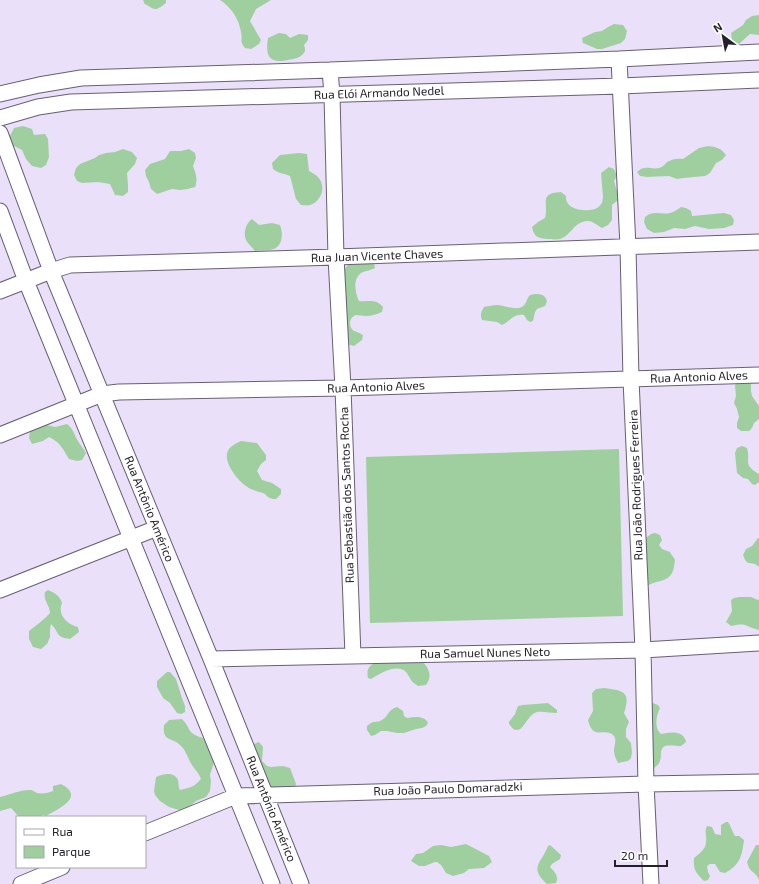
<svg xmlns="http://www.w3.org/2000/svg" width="759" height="884" font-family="'Exo 2',sans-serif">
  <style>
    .green { fill: #a0cf9f }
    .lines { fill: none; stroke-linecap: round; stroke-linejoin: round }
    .street-casing { stroke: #685f75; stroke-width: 17 }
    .street { stroke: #fff; stroke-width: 15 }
    .labels { text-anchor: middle; stroke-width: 4; stroke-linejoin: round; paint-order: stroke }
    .street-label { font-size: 12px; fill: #25212b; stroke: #fff }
  </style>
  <rect width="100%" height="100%" fill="#eae0fa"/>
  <path class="green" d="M 143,0 L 166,0 L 166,3 C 158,9 156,12 147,5 C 143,3 145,4 143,0 Z
    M 220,0 L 271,0 L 256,9 L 250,21 L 261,40 L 259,44 L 251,49 L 245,48 C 239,40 243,41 241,32 C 239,19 231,7 220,0 Z
    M 759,15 L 759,35 L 750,34 L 739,44 L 732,40 L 731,33 L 743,25 L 746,20 L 752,16 Z
    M 614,24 L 623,25 L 627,31 L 625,39 L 621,43 L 602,49 L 597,49 L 583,43 L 582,38 L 595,32 L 602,31 L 608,27 Z
    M 279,33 L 286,34 L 290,38 L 299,34 L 308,35 L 308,40 L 304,45 C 305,48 306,51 303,54 C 300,58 293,59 288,60 C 269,64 265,56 268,38 Z
    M 23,126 L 32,129 L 34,135 L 45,134 L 48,139 L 49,157 L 46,165 L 41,168 L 32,166 L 26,159 L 22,150 L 12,145 L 10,136 L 14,128 Z
    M 708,146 C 716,147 721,148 726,155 L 722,160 L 716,163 L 710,173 L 705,176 L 683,178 L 677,179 L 669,176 L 647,177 L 640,176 L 637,172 C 645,164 650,170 659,168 C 663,167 665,164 667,162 C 672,159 678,158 683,159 L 699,148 Z
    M 123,149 L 132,152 L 137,158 L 135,164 L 127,173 L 128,185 L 128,192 L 123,196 L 115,195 L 110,184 L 98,182 L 82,183 L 77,181 L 74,175 L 76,168 L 80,164 L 95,158 L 99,155 L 106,153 L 115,152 Z
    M 189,149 L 195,153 L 196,158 L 193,166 C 196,174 198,179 195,187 L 188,189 L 180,190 L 172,189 L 157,194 L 151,189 L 149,182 L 146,176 L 145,170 L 150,164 L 165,159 L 170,151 L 181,151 Z
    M 299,153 L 307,154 L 309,171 C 312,173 315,174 317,176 C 327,185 322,201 310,205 C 308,206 304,205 301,205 L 296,199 L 290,176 C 283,173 279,174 273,169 L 272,163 L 280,155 Z
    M 609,167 L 614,169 L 617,176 L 614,181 L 618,195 L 618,200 L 612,205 L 612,220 L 608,225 L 602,228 C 598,226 593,221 588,221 C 574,221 571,236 560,239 C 557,240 541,239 538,237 C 534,235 533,231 532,227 L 538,222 L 545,218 C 549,204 538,193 561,192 L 566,196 C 566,198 566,200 567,202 C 571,211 590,212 597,208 C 599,207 600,205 602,203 L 603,197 L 601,173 Z
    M 681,207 L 686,208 L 691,211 L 692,216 L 724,213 L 731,215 L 734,220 L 733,225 L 724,228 L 709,229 L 695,226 L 685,229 L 674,228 L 664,232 L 654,233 L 647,229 L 644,222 L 645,217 C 653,210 661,215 670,213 C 674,212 678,209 681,207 Z
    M 252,219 L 259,225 L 272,223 L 280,225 C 284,236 282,249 269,250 C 264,251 260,250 255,251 C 253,248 250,246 248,243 C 242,236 245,224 252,219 Z
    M 353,262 L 374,263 L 375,268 C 369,271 368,270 363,272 C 352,277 355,293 359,301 C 369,302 375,298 383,307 L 382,312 C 377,314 372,316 366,316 C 363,316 359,315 356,315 C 349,317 348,327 354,331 C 357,332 360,333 363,335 L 362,340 L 354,346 L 347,344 L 342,272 L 348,265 Z
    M 535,294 C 542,294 545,295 547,301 L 545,306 L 537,309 L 535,312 L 533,321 L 530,322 L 527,320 L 524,315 C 514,313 510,321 502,325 L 497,322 L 482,320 C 480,315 481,312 484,307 C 489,306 493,305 497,305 C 505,305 519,313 525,304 C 527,301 527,298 530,295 Z
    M 741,379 L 751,382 L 751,391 L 752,396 L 759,406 L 759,419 L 754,423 L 752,428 L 749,431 L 741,431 L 737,428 L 737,423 L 739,417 L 737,409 L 734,403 L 736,396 L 735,385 Z
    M 43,424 L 55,427 L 67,424 C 74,429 74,435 78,441 C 80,445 84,449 86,453 L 82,460 L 77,461 L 69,459 C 63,449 60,442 49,437 L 43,441 L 32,444 L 29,438 L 30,431 Z
    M 241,441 L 257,443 L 266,455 L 266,460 L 261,464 L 257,471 L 262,480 L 272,483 L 281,489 L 281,494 L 276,499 C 274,499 272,499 270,498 C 267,497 266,494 263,493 C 257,491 251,490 246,486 C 237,480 221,460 229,449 C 232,445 237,443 241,441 Z
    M 742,446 L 747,448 C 751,462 742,464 759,474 L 759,482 L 755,485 L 752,484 L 748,479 L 743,478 L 737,473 L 735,453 L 737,448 Z
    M 619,449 L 623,616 L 370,623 L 366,457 Z
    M 655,533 L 660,535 L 662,540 L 659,545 L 662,549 L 670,552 C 671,555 674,557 675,560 C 675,561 674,566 674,567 C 671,583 659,579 647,586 L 642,553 L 646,545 L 646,538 L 651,534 Z
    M 758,538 L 759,538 L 759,567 C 751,559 748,569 743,555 L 746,549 L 752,546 Z
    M 48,590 C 55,593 60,596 62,603 C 57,615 67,624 78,627 L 79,632 L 70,639 C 55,637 60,633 51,624 L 50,629 L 50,637 L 47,644 L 41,649 L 33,647 L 29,639 L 29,631 C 36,625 44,620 50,613 C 50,605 43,601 45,592 Z
    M 739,597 L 751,597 L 758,600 L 759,599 L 759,630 C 754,629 750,627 745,625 C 740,624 736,625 731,626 L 726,622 L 732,611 L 731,600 L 734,598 Z
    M 419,658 C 427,666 434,674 426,685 L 418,686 C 415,684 412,682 411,680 C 409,677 408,674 406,672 C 396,663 380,674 371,679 L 368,678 C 364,661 382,661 394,660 C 402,659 411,659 419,658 Z
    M 167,672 L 170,672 L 176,679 L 182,698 L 185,706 L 185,712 L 181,714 L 177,713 L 170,703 L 163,698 L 157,687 L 157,681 Z
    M 604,688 C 624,691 631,691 624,713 L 629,722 L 626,729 L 626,737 L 631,743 L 632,752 L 631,758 L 628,761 L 618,763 C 616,759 614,755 614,751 C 614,746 617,740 614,736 C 605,726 593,742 588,720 L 593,711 L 592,693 L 596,689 Z
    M 548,703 L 557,710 L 557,713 C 550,713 543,711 537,712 C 527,715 524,731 516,730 C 513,730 511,726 509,724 L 509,722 L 515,714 L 518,706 L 523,705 Z
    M 653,703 L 658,705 L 660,708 C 656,716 654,728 661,734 C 670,732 684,730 686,742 L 681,746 C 677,746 669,745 665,746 C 659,749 662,756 660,761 C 659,764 657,766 654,768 L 650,764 L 649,704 Z
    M 397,707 L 403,711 L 404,716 L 407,718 C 415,717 424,715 428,723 L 426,726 L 422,728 L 416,729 L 404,733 L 397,733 L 387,731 L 381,731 L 375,735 L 371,736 L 367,730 L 367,726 C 374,719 376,724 382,720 C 389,716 387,710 397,707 Z
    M 182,719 C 186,723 188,727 190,731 C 194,736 203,738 209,740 L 214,762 L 210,775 L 211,781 L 210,791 L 206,797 L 196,801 L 187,809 L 179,810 L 169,807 L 160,801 L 155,795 L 154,791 L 156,777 C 162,774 174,771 178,780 C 179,784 178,786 180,790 C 191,787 193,788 201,779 C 199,773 195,770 192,765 C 188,759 186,750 180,745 C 172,737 162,742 164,725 L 169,720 Z
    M 259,742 L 263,747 L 262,761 L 267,766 L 271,767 L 283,766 L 290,768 L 296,784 L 295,787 L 267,789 L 251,745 Z
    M 61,784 C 86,797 58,809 46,816 L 43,815 L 40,817 L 19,817 L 11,808 L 0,811 L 0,797 C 8,795 23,789 31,790 C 34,791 35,792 37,793 C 43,794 48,793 53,791 L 53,786 Z
    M 726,822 L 728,822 C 731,826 732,831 735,836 L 739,836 L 744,840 C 742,856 740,865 725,873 L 720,872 L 715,864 L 710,864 L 707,866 L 708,872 L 710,876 L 708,880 L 704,881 C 696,873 693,870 694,858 C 699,854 706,849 706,842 C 707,836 704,832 707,826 L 712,827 L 715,834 L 721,835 L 721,825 Z
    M 466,844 L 489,856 L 492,862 L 484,868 L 469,869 L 464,873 L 453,876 L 446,873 L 441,865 L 437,862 L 435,862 L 425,866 L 419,866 L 411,861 L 416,854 L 423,853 L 433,846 L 441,845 L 451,847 Z
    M 550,845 L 561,855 L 560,859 L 552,864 L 550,867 C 555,872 559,876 556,883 L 547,884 C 528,867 542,863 548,846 Z
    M 756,845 L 759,845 L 759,880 C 756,872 752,873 749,868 C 749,868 747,862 747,862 Z"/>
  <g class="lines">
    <defs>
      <path id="street" d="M 619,59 L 628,247 L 631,379 L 643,650 L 646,784 L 651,884
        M 330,70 L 332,95 L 336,257 L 343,388 L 353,656
        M 0,94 L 39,85 L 81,78 L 330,70 L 619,59 L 759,52
        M 0,118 L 38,107 L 71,102 L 621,86 L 759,80
        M 0,133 L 51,271 L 211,659 L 301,884
        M 0,211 L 26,281 L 272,884
        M 0,291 L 51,271 L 70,265 L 336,257 L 759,242
        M 0,435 L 102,394 L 119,392 L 343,388 L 759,375
        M 0,590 L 157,528
        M 211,659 L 643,650 L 759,643
        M 145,833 L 236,796 L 646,784 L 759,782
        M 21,884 L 62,867"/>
    </defs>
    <use href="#street" class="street-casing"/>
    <use href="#street" class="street"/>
  </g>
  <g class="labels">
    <g class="street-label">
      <text transform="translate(379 93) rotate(-2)" y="4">Rua Elói Armando Nedel</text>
      <text transform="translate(377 256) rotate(-2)" y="4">Rua Juan Vicente Chaves</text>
      <text transform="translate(699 377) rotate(-2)" y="4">Rua Antonio Alves</text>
      <text transform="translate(376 387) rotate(-2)" y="4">Rua Antonio Alves</text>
      <text transform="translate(636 485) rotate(-92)" y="4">Rua João Rodrigues Ferreira</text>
      <text transform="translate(347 495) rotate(-92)" y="4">Rua Sebastião dos Santos Rocha</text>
      <text transform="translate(149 509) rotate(68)" y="4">Rua Antônio Américo</text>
      <text transform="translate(485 653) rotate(-1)" y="4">Rua Samuel Nunes Neto</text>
      <text transform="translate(448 789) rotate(-2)" y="4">Rua João Paulo Domaradzki</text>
      <text transform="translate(271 809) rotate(68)" y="4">Rua Antônio Américo</text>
    </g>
  </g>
  <rect x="16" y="816" width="130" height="52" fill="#ffffff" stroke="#a8a6aa"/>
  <rect x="24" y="829" width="20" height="6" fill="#ffffff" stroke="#a8a6aa"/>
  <text x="52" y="836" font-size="12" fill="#25212b">Rua</text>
  <rect x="24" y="846" width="20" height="12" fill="#a0cf9f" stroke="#a8a6aa"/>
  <text x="52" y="856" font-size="12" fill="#25212b">Parque</text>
  <g transform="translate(723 36) rotate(328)" stroke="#ffffff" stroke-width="3" paint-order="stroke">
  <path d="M0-3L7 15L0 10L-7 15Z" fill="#25212b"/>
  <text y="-6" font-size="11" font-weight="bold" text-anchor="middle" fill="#25212b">N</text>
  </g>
  <path d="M615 860v6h52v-6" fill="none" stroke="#25212b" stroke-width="2"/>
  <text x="621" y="860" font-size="12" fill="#25212b" stroke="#ffffff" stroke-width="3" paint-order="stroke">20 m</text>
</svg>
